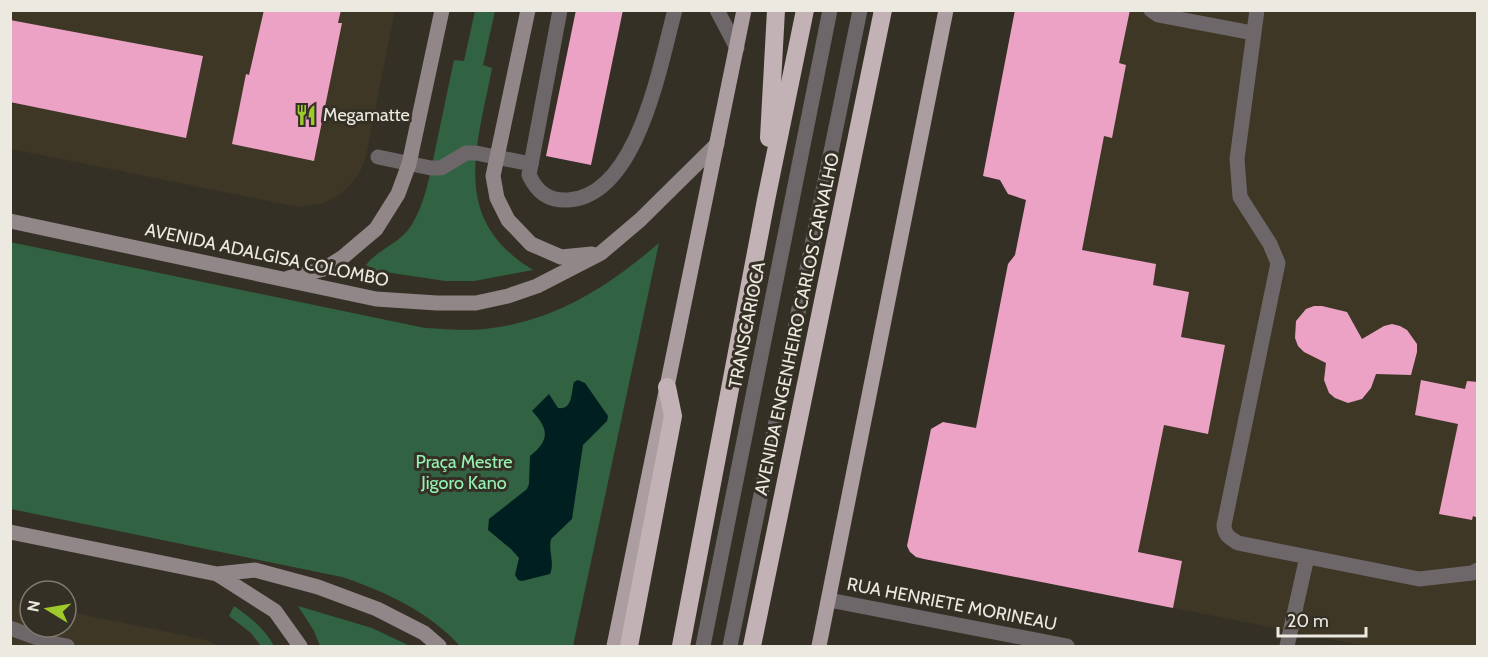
<svg xmlns="http://www.w3.org/2000/svg" width="1488" height="657" font-family="Cabin,sans-serif">
  <style>
    .built { fill: #3e3725 }
    .green { fill: #316241 }
    .water { fill: #001f21 }
    .building { fill: #eba2c5 }
    .lines { fill: none; stroke-linecap: round; stroke-linejoin: round }
    .lane { stroke: #6e6769; stroke-width: 15 }
    .street { stroke: #6e6769; stroke-width: 15 }
    .secondary { stroke: #918688; stroke-width: 15 }
    .primary { stroke: #ab9da0; stroke-width: 15 }
    .highway { stroke: #c3b2b5; stroke-width: 18 }
    .labels { text-anchor: middle; stroke-width: 6; stroke-linejoin: round; paint-order: stroke }
    .poi-label { font-size: 18px; fill: #ece9e1; stroke: #353025; text-anchor: start }
    .street-label { font-size: 18px; fill: #ece9e1; stroke: #353025 }
    .park-label { font-size: 18px; fill: #96f4b3; stroke: #353025 }
  </style>
  <rect width="100%" height="100%" fill="#353025"/>
  <path class="built" d="M 10,11 L 395,11 L 366,156 L 360,172 L 350,185 L 339,195 L 324,203 L 299,207 L 11,149 Z
    M 1015,11 L 1477,11 L 1477,646 L 1366,646 L 924,559 L 907,546 L 931,429 L 943,422 L 972,427 L 976,425 L 1008,264 L 1016,254 L 1026,199 L 1008,194 L 1003,188 L 1003,180 L 983,176 Z
    M 10,599 L 30,603 L 30,627 L 66,627 L 66,611 L 206,640 L 218,646 L 11,646 Z"/>
  <path class="green" d="M 475,11 L 495,11 L 483,65 L 492,68 C 477,148 449,219 533,270 L 474,281 L 445,281 L 372,270 L 366,265 C 378,249 399,244 411,226 C 426,202 430,173 436,146 C 442,117 448,88 454,60 L 464,61 Z
    M 10,242 L 425,328 C 445,329 465,331 485,329 C 553,322 608,287 659,243 L 573,646 L 460,646 C 428,611 386,592 342,577 L 11,509 Z
    M 234,606 C 250,617 265,629 274,646 L 261,646 L 251,633 L 229,616 Z
    M 298,606 L 372,628 L 410,646 L 320,646 L 314,631 Z"/>
  <path class="water" d="M 578,380 L 585,383 L 608,416 L 607,421 L 583,445 L 572,519 L 551,539 C 548,551 555,563 550,574 L 522,581 L 518,580 L 515,575 L 519,558 L 511,549 L 488,530 L 489,519 L 527,489 L 529,484 L 530,456 C 550,440 549,429 532,411 L 549,394 L 558,408 C 573,410 571,393 574,382 Z"/>
  <path class="building" d="M 264,10 L 341,10 L 338,23 L 342,23 L 314,161 L 232,144 L 246,74 L 249,75 Z
    M 576,10 L 623,10 L 591,165 L 546,156 Z
    M 1015,10 L 1130,10 L 1119,63 L 1126,65 L 1112,138 L 1104,136 L 1082,250 L 1156,264 L 1153,285 L 1189,292 L 1181,337 L 1225,345 L 1208,434 L 1164,425 L 1138,552 L 1182,561 L 1173,608 L 924,559 L 916,557 L 910,552 L 907,546 L 931,429 L 943,422 L 976,428 L 1008,264 L 1015,255 L 1026,200 L 1008,194 L 1000,180 L 983,176 Z
    M 10,20 L 203,56 L 186,138 L 10,102 Z
    M 1314,306 L 1322,306 L 1347,312 L 1362,339 L 1384,326 L 1392,324 L 1400,326 L 1407,330 L 1417,344 L 1417,352 L 1411,375 L 1376,374 L 1371,388 L 1362,399 L 1348,403 L 1335,398 L 1329,393 L 1324,380 L 1326,363 L 1304,352 L 1298,346 L 1295,338 L 1296,321 L 1306,309 Z
    M 1421,380 L 1465,389 L 1467,381 L 1478,382 L 1478,518 L 1473,516 L 1472,520 L 1439,514 L 1458,424 L 1415,415 Z"/>
  <g class="lines">
    <path class="lane" d="M 560,10 L 529,175 C 537,192 548,201 568,200 C 638,196 660,64 675,10
      M 717,10 L 737,48
      M 1151,10 L 1158,15 L 1253,33
      M 1257,10 L 1237,159 L 1240,197 L 1270,244 L 1278,263 L 1224,525 C 1224,535 1230,538 1238,543 L 1419,579 L 1472,573 L 1478,570
      M 10,628 L 51,643 L 67,646
      M 703,646 L 830,10
      M 730,646 L 860,10
      M 1287,646 L 1307,557"/>
    <path class="street" d="M 378,157 L 431,168 L 441,168 L 466,153 L 476,153 L 531,164
      M 829,600 L 1067,646"/>
    <path class="secondary" d="M 528,10 L 493,176 L 497,198 L 508,220 L 531,244 L 561,257 L 592,254
      M 10,221 L 376,299 L 437,303 L 476,303 L 508,296 L 537,286 L 601,253 L 640,220 L 717,144
      M 288,278 L 324,269 L 343,257 L 376,229 L 398,194 L 409,164 L 442,10
      M 10,532 L 217,574 L 255,570 L 318,587 L 377,609 L 424,633 L 439,646
      M 217,574 L 275,611 L 300,646"/>
    <path class="primary" d="M 614,646 L 744,10
      M 819,646 L 946,10"/>
    <path class="highway" d="M 769,138 L 776,10
      M 629,646 L 673,416 L 667,387
      M 681,646 L 766,200 L 805,10
      M 752,646 L 883,10"/>
  </g>
  <defs>
    <symbol id="restaurant-bare" viewBox="-9 -9 18 18"><path d="M-5-6h1v4h1v-4h1v4h1v-4h1v5L-1.5 .5V6h-2V.5L-5-1ZM5-6V6H3V1.5H1.5Q1.5-4 5-6Z" fill="#9fca2c" stroke="#353025" stroke-width="2.5" paint-order="stroke"/></symbol>
  </defs>
  <g fill-rule="evenodd">
    <use href="#restaurant-bare" x="291" y="100" width="30" height="30"/>
  </g>
  <g class="labels">
    <g class="poi-label">
      <text x="323" y="121">Megamatte</text>
    </g>
    <g class="street-label">
      <text transform="translate(267 255) rotate(12)" y="6">AVENIDA ADALGISA COLOMBO</text>
      <text transform="translate(797 324) rotate(-78)" y="6">AVENIDA ENGENHEIRO CARLOS CARVALHO</text>
      <text transform="translate(747 325) rotate(-79)" y="6">TRANSCARIOCA</text>
      <text transform="translate(952 604) rotate(11)" y="6">RUA HENRIETE MORINEAU</text>
    </g>
    <g class="park-label">
      <text x="464" y="468">Praça Mestre<tspan x="464" dy="21">Jigoro Kano</tspan></text>
    </g>
  </g>
  <rect width="1488" height="657" fill="none" stroke="#ece9e1" stroke-width="24"/>
  <g transform="translate(48 609) rotate(281)"><circle r="28" fill="#353025" stroke="#7e7a70" stroke-width="1.5"/>
  <path d="M0-4.5L10 22L0 15L-10 22Z" fill="#9fca2c"/>
  <text y="-9" font-size="16" font-weight="bold" text-anchor="middle" fill="#ece9e1">N</text>
  </g>
  <path d="M1278 627v9h88v-9" fill="none" stroke="#ece9e1" stroke-width="3"/>
  <text x="1287" y="627" font-size="18" fill="#ece9e1" stroke="#353025" stroke-width="4.5" paint-order="stroke">20 m</text>
</svg>
